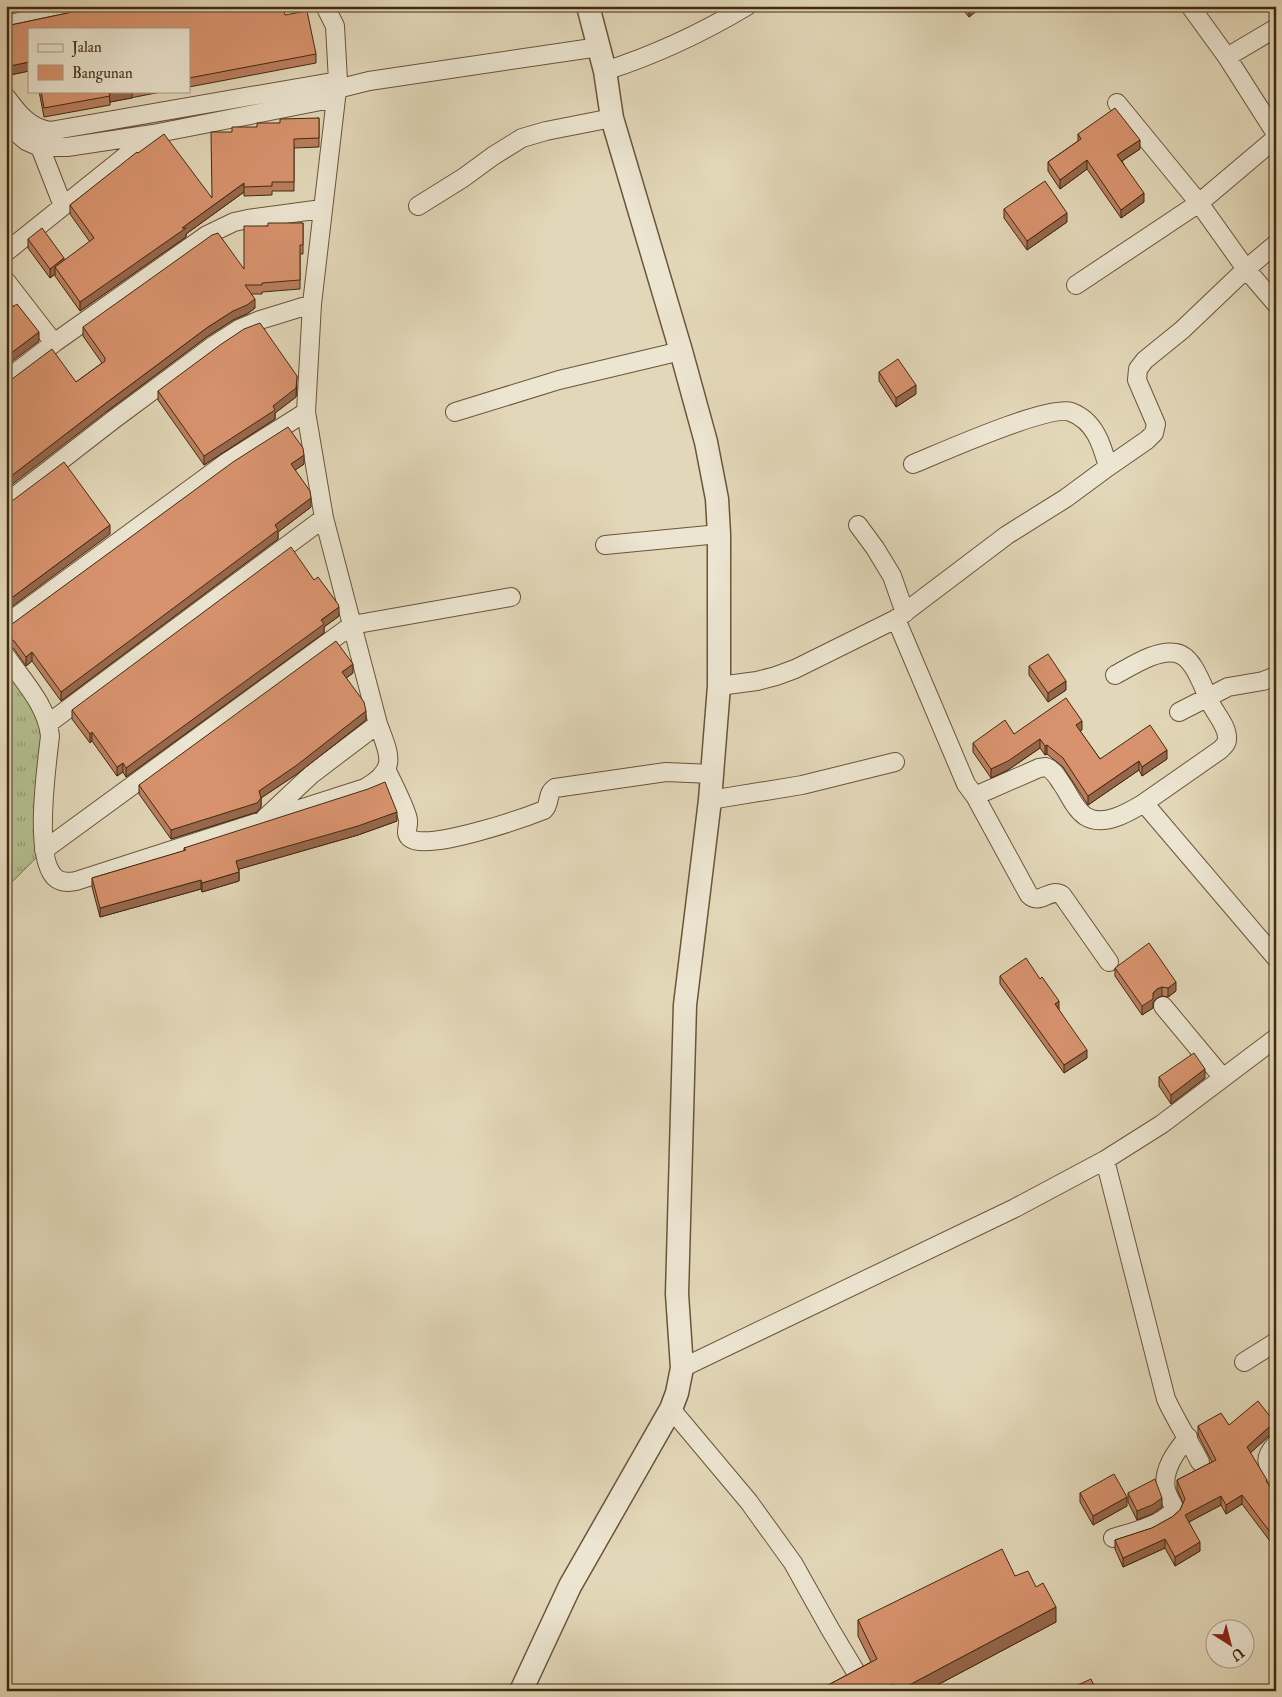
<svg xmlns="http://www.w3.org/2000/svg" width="1282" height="1697" font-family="'IM FELL Double Pica',serif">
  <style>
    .grass { fill: url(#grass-tufts); stroke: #7a744f }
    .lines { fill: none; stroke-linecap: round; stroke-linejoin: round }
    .minor-casing { stroke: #6a5539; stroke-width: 20 }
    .tertiary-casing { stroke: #6a5539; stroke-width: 25 }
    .minor { stroke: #ece5d1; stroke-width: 18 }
    .tertiary { stroke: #ece5d1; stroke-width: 22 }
    .wall { fill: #ba7e5f; stroke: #422a0f }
    .shaded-wall { fill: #97674d; stroke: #422a0f }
    .building { fill: #d8936e; stroke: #422a0f }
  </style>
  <defs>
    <pattern id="grass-tufts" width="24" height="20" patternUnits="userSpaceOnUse" patternTransform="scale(1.25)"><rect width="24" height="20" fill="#b3be8f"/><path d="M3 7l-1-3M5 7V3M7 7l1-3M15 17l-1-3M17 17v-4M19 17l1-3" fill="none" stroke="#939b73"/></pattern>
  </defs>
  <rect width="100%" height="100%" fill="#e2d7b8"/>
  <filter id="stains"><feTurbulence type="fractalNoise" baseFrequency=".004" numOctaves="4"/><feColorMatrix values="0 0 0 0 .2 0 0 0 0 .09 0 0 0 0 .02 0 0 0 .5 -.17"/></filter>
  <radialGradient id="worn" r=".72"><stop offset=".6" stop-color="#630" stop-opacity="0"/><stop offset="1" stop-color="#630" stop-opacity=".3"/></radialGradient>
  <path class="grass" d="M 6,656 L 45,713 L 44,850 L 6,888 Z"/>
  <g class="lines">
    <defs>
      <path id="minor" d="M 68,6 L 71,10 L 94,6
        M 1190,6 L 1227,57 L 1276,134
        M 6,25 L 71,10
        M 1227,57 L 1276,28
        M 605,71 C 655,55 702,33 747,6
        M 337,89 L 369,81 L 599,47
        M 6,97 C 18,113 29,128 50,131 L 338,81
        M 6,124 L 26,141 L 40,147 L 67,147 L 153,134 L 336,98
        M 1276,138 L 1199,203 L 1246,269 L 1276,304
        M 40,147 L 63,206
        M 418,206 L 463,178 L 493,156 L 522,138 L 546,131 L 612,118
        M 6,252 L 153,134
        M 6,281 L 54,343
        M 1076,285 L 1199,203 L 1117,103
        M 6,380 L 54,343 L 207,235 L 234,222 L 248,219 L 322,209
        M 455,412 L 559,380 L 681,351
        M 913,464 C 940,453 1049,404 1071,412 C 1095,421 1102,445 1108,467
        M 6,503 L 113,420 L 214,345 L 239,329 L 260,320 L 312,304
        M 858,525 L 875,548 L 892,576 L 905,613
        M 605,545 L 719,534
        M 896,619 L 966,784 L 975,796 L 1039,768 L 1046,767 C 1054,770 1057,777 1062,784 C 1069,794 1075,809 1085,816 C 1103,828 1129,812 1144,803 L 1276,958
        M 6,624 L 227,462 L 306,412
        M 6,656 C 23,681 47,705 50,736 C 47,764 32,862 57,879 C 63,883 69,882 76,881 L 365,788 C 399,769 389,754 378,724 L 324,518 L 306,412 L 312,304 L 338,81 L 335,26 L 325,6
        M 1115,675 C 1132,666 1157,649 1176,653 C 1195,656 1204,692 1212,706 C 1217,715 1227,727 1227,737 C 1228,743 1224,746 1220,750 L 1144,803
        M 719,686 L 757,681 L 776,676 L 795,669 L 896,619 L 1007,535 L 1066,498 L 1108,467 L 1147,440 L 1154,433 L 1156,424 L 1137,380 L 1138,369 L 1145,360 L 1182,330 L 1246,269 L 1276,244
        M 1179,712 L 1228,687 L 1263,681 L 1276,676
        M 49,723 L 324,518
        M 387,771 C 392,782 407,810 408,820 C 409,827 404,833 410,838 C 426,852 524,818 544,810 C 551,803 546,794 555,788 L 666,772 L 712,774
        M 975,796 L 1029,895 C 1040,906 1050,887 1062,895 L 1109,962
        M 710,800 L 802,785 L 895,762
        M 265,818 L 312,774 L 378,724
        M 44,850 L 352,625 L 511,597
        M 1163,1006 L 1223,1078
        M 1105,1160 L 1166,1399 C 1176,1421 1189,1440 1200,1462
        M 1244,1362 L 1276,1342
        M 682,1368 L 1015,1208 L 1105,1160 L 1162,1124 L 1276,1038
        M 671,1409 L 749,1502 L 793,1563 L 830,1629 L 857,1674
        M 1276,1444 C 1263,1458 1266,1464 1276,1477
        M 1113,1538 C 1129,1533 1169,1524 1174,1507 C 1171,1501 1167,1495 1166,1489 C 1162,1470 1176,1451 1188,1437"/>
      <path id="tertiary" d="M 521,1691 L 570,1586 L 671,1409 L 677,1393 L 682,1368 L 677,1294 L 685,1005 L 710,800 L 719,686 L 719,534 L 717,499 L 706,442 L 681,351 L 612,118 L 605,71 L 588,6"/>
    </defs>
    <use href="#minor" class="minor-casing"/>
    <use href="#tertiary" class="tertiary-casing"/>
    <use href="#minor" class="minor"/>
    <use href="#tertiary" class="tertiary"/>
  </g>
  <path class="wall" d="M 960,6 L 983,6 L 969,17 Z
    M 96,7 L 285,15 L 316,54 L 316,63 L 189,87 L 189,29 L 29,29 L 29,71 L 10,75 L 6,54 L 6,26 Z
    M 39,91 L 166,91 L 110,102 L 110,105 L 44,117 Z
    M 319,118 L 319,147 L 294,148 L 294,191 L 272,191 L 272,195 L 244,196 L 244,192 L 186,234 L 186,237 L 80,311 L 55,276 L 55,274 L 50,278 L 28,248 L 28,239 L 64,261 L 90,242 L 70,214 L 70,205 L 138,153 L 212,198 L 232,132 L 280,123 Z
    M 1078,134 L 1140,149 L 1122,161 L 1144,202 L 1121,218 L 1087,169 L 1060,189 L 1048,171 L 1048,162 L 1078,141 Z
    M 1004,209 L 1067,222 L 1027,250 L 1004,218 Z
    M 303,223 L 303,254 L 300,254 L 300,289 L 262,292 L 262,294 L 251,294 L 255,308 L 247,314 L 233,320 L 208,336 L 106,412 L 76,382 L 102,363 L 83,336 L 83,327 L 244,269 L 268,226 Z
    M 879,372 L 916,394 L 896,407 L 879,381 Z
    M 297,385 L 296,397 L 275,413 L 275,419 L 204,465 L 158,400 L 158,391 Z
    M 304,464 L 295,470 L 311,507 L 278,532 L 278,539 L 61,701 L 32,661 L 26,666 L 14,649 L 10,646 L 6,646 L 6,625 L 12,624 Z
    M 339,616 L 324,627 L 324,633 L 126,777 L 123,772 L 117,776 L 92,741 L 90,743 L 72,719 L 72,710 Z
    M 1029,666 L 1066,690 L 1048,702 L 1029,675 Z
    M 353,673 L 346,678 L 366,720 L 297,774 L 261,798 L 261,807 L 257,812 L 171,839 L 139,794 L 139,785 Z
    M 1082,730 L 1080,731 L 1100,759 L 1167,759 L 1142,776 L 1139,770 L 1088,805 L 1063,767 L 1047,754 L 1045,755 L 1040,748 L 1008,770 L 991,778 L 973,752 L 973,743 L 1014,734 Z
    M 397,821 L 358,835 L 239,869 L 239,881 L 202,892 L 201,889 L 100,917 L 92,887 L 92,878 L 184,851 L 184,848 Z
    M 1115,968 L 1176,991 L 1168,997 L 1162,996 L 1157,998 L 1153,1002 L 1153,1008 L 1142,1015 L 1115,976 Z
    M 1000,976 L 1059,1010 L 1087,1058 L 1064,1073 L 1000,984 Z
    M 1159,1077 L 1205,1078 L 1171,1104 L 1159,1086 Z
    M 1276,1385 L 1276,1399 L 1272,1392 L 1272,1388 Z
    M 1276,1423 L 1276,1432 L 1268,1437 L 1250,1453 L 1267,1483 L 1276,1495 L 1273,1545 L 1242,1504 L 1226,1514 L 1221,1505 L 1189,1522 L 1200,1551 L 1175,1566 L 1165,1548 L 1123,1567 L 1115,1549 L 1115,1540 L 1152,1528 L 1172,1517 L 1180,1510 L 1183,1503 L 1177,1489 L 1177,1480 L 1212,1462 L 1198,1435 L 1198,1426 Z
    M 1080,1493 L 1127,1506 L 1093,1525 L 1080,1502 Z
    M 1128,1493 L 1162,1507 L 1152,1514 L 1137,1520 L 1128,1502 Z
    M 1015,1576 L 1036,1587 L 1056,1622 L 926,1691 L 817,1691 L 871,1662 L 858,1636 L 858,1620 Z"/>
  <path class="shaded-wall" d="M 972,6 L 983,6 L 969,17 L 969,8 Z
    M 29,62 L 29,71 L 10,75 L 10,66 Z
    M 120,91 L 132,91 L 132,98 L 110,102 L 109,93 Z
    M 1140,140 L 1140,149 L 1117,164 L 1117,155 Z
    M 1087,160 L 1087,169 L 1060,189 L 1060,180 Z
    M 244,183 L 244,192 L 186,234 L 186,237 L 80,311 L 80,302 Z
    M 1144,193 L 1144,202 L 1121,218 L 1121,210 Z
    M 1067,213 L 1067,222 L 1027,250 L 1027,241 Z
    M 64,258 L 64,267 L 55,267 L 55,274 L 50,278 L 50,269 Z
    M 255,299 L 255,308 L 247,314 L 233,320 L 208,336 L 106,412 L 6,489 L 6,480 L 106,403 L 208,327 L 233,311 Z
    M 39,332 L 39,341 L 6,366 L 6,357 Z
    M 297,376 L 296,397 L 275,413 L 275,419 L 204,465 L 204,456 L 273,406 Z
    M 916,385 L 916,394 L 896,407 L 896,398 Z
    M 304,455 L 304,464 L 291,473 L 291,464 Z
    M 311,498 L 311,507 L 278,532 L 278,539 L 61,701 L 61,692 L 275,525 Z
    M 110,525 L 110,534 L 6,611 L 6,602 Z
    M 339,607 L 339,616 L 324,627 L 324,633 L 126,777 L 126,768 Z
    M 32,652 L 32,661 L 26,666 L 26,657 Z
    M 353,664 L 353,673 L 342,681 L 342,672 Z
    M 1066,681 L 1066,690 L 1048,702 L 1048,693 Z
    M 366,711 L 366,720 L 297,774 L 261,798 L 261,807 L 257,812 L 171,839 L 171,830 L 259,791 Z
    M 1082,721 L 1082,730 L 1076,734 L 1076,725 Z
    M 92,732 L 92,741 L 90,743 L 90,734 Z
    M 1040,739 L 1040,748 L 1008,770 L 991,778 L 991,769 Z
    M 1047,745 L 1047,754 L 1045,755 L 1045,746 Z
    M 1167,750 L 1167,759 L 1142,776 L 1142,767 Z
    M 1139,761 L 1139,770 L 1088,805 L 1088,796 Z
    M 123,763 L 123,772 L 117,776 L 117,767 Z
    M 397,812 L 397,821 L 358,835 L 236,870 L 236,861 Z
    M 239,872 L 239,881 L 202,892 L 202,883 Z
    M 201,880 L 201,889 L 100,917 L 100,908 Z
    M 1176,982 L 1176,991 L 1168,997 L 1168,988 Z
    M 1162,987 L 1162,996 L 1157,998 L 1153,1002 L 1153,1008 L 1142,1015 L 1142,1006 L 1157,989 Z
    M 1059,1001 L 1059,1010 L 1055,1004 Z
    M 1087,1050 L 1087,1058 L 1064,1073 L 1064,1065 Z
    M 1205,1069 L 1205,1078 L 1171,1104 L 1171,1095 Z
    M 1276,1424 L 1276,1432 L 1268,1437 L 1247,1456 L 1247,1447 L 1268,1428 Z
    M 1242,1495 L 1242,1504 L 1226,1514 L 1226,1505 Z
    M 1221,1496 L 1221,1505 L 1185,1524 L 1185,1515 Z
    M 1127,1497 L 1127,1506 L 1093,1525 L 1093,1516 Z
    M 1162,1498 L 1162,1507 L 1152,1514 L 1137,1520 L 1137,1511 Z
    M 1276,1535 L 1276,1544 L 1273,1545 L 1273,1536 Z
    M 1165,1539 L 1165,1548 L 1123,1567 L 1123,1558 Z
    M 1200,1542 L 1200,1551 L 1175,1566 L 1175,1557 Z
    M 1056,1607 L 1056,1622 L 926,1691 L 898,1691 Z
    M 893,1684 L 893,1691 L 881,1691 Z"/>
  <path class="building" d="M 98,6 L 283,6 L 285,15 L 307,11 L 316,54 L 189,78 L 189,29 L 29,29 L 29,62 L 10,66 L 6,45 L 6,26 L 96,7 Z
    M 41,91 L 120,91 L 109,93 L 110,96 L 44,108 Z
    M 1115,108 L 1140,140 L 1117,155 L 1144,193 L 1121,210 L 1087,160 L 1060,180 L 1048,162 L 1081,139 L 1078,134 Z
    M 319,118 L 319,138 L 294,139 L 294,182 L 272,182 L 272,186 L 244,187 L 244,183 L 182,228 L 186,228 L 80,302 L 55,267 L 94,238 L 70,205 L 137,152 L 138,153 L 164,134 L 212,198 L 211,132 L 232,132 L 232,127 L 257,127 L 257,123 L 280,123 L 280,119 Z
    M 1045,181 L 1067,213 L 1027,241 L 1004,209 Z
    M 268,223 L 303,223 L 303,245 L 300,245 L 300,280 L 262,283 L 262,285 L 245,285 L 255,299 L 247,305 L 233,311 L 208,327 L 106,403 L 6,480 L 6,381 L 12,379 L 52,349 L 76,382 L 105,361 L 105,358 L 83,327 L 212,235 L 218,233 L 244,269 L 244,226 L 268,226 Z
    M 42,228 L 64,258 L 50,269 L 28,239 Z
    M 6,301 L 11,308 L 17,304 L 39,332 L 6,357 Z
    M 260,323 L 297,376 L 296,388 L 273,406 L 275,410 L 204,456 L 158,391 L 220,345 L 244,329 Z
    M 898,359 L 916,385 L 896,398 L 879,372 Z
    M 288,427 L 303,448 L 304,455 L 291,464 L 310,491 L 311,498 L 275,525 L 278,530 L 61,692 L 32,652 L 26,657 L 14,641 L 10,637 L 6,637 L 6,625 L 12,624 L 233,462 Z
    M 64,462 L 110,525 L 6,602 L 6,504 L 8,504 Z
    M 291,547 L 314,580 L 318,577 L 338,604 L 339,607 L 321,620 L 324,624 L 126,768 L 123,763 L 117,767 L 92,732 L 90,734 L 72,710 Z
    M 336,641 L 353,664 L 342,672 L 364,702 L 366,711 L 297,765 L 259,791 L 261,798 L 257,803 L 171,830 L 139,785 Z
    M 1048,654 L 1066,681 L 1048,693 L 1029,666 Z
    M 1066,698 L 1082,721 L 1076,725 L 1100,759 L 1150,725 L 1167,750 L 1142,767 L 1139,761 L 1088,796 L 1063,758 L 1047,745 L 1045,746 L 1040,739 L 1008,761 L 991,769 L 973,743 L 1005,720 L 1014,734 Z
    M 385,782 L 397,812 L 358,826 L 236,861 L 239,872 L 202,883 L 201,880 L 100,908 L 92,878 L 186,850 L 184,848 L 368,789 Z
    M 1149,943 L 1176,982 L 1168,988 L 1162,987 L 1157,989 L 1153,993 L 1153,999 L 1142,1006 L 1115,968 Z
    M 1026,958 L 1040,979 L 1042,977 L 1059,1001 L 1055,1004 L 1087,1050 L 1064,1065 L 1000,976 Z
    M 1194,1053 L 1205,1069 L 1171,1095 L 1159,1077 Z
    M 1276,1385 L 1276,1394 L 1272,1388 Z
    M 1258,1401 L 1276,1424 L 1268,1428 L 1247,1447 L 1267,1480 L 1266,1481 L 1276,1495 L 1276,1535 L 1273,1536 L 1242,1495 L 1226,1505 L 1221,1496 L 1185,1515 L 1200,1542 L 1175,1557 L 1165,1539 L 1123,1558 L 1115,1540 L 1152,1528 L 1172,1517 L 1180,1510 L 1185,1499 L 1177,1480 L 1216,1460 L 1198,1426 L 1221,1413 L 1229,1425 Z
    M 1114,1474 L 1127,1497 L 1093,1516 L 1080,1493 Z
    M 1155,1479 L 1162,1498 L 1152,1505 L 1137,1511 L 1128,1493 Z
    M 1002,1549 L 1015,1576 L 1028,1571 L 1036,1587 L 1043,1583 L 1056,1607 L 898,1691 L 897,1691 L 893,1684 L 881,1691 L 817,1691 L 877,1659 L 858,1620 Z
    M 1091,1679 L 1096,1691 L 1065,1691 Z"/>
  <rect width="1282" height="1697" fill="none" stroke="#e2d7b8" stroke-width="25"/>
  <rect x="8" y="8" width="1267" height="1682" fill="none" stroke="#422a0f" stroke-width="2.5"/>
  <rect x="12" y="12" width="1257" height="1672" fill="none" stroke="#422a0f"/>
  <rect x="28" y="28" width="162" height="65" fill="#ece5d1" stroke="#a89a83"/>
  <rect x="38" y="44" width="25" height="8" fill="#ece5d1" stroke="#a89a83"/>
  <text x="72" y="52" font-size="15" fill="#422a0f">Jalan</text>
  <rect x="38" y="65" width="25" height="15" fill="#d8936e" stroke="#a89a83"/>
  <text x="72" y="78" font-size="15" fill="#422a0f">Bangunan</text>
  <g transform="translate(1230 1644) rotate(144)"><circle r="24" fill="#ece5d1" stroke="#a89a83"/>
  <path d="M0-4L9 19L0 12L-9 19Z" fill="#8f2418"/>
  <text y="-8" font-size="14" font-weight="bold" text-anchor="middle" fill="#422a0f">U</text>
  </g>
  <rect width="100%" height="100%" filter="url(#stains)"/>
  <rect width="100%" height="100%" fill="url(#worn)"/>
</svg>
